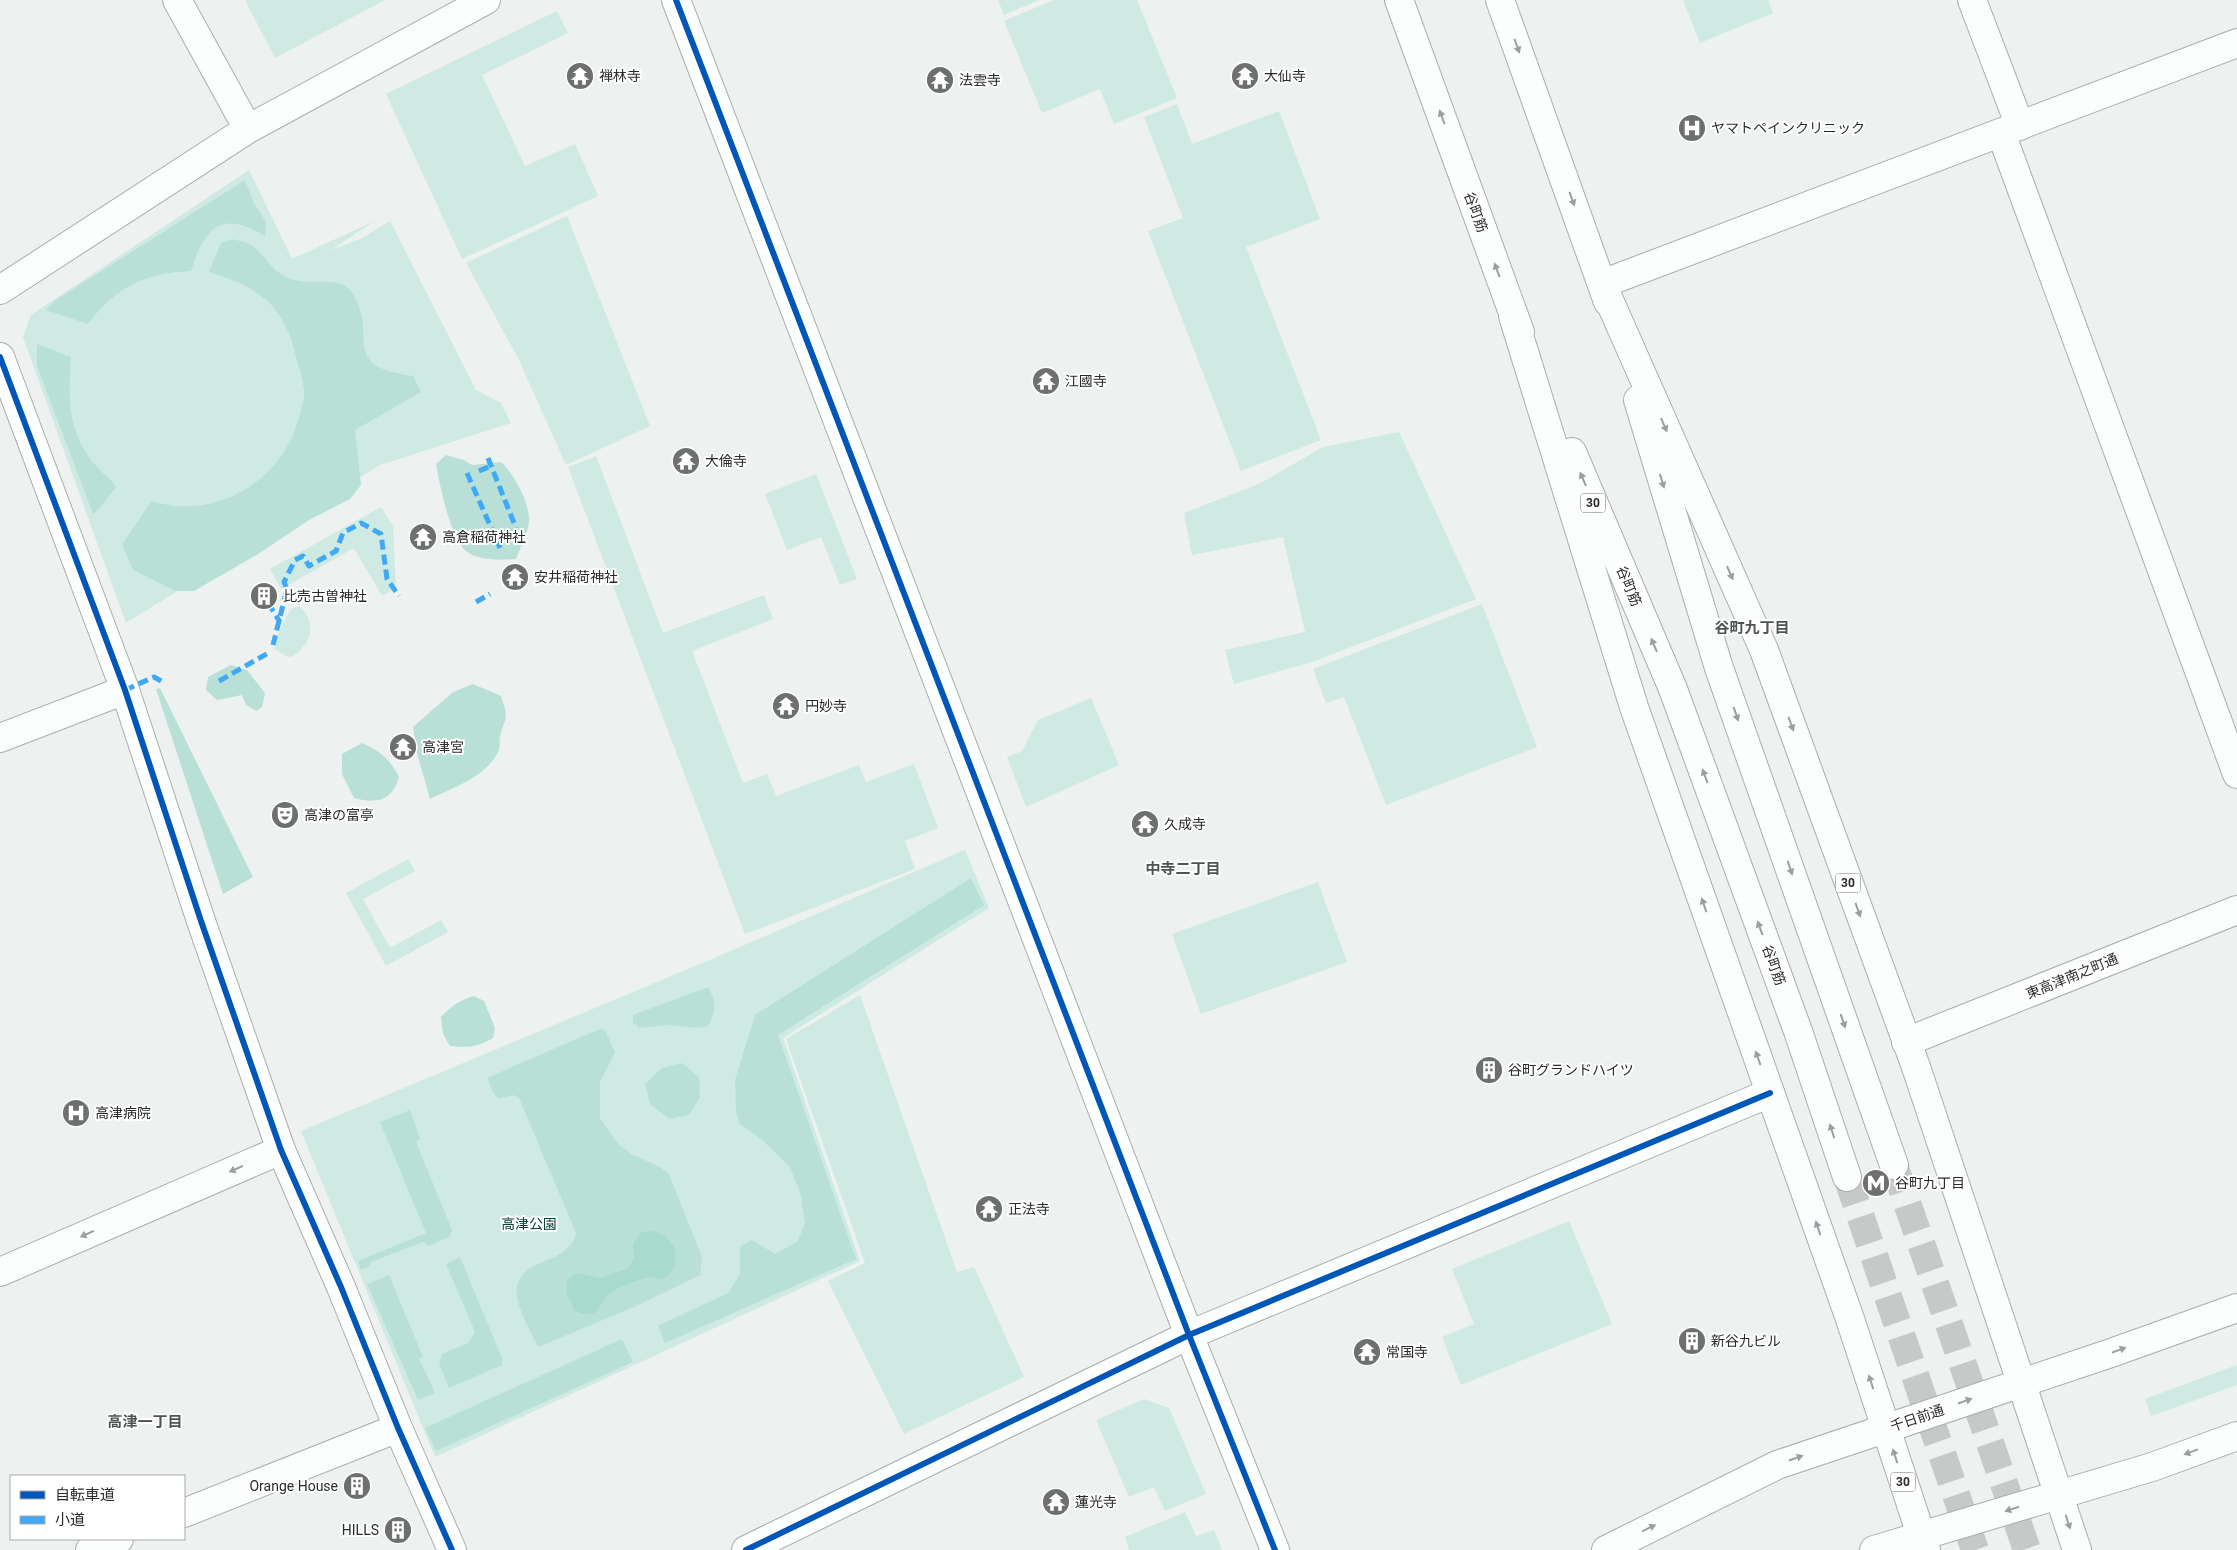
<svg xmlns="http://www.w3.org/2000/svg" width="2237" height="1550" font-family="Roboto,'Noto Sans JP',sans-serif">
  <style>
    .green { fill: #ceeae3 }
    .forest { fill: #b8e0d7 }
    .water { fill: #a8dace }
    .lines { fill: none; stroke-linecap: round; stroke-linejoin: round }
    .primary-tunnel { stroke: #c6c9c8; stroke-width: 28; stroke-dasharray: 28 14; stroke-linecap: butt }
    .minor-casing { stroke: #aaadab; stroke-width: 30 }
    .tertiary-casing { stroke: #aaadab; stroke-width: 30 }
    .secondary-casing { stroke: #aaadab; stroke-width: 30 }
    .primary-casing { stroke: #aaadab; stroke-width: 30 }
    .minor { stroke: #fcfdfd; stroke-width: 28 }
    .tertiary { stroke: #fcfdfd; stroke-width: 28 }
    .secondary { stroke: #fcfdfd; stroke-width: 28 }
    .primary { stroke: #fcfdfd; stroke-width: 28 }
    .quiet { stroke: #3fa9f5; stroke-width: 5; stroke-dasharray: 10 5; stroke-linecap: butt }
    .cycleway-casing { stroke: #fff; stroke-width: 9 }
    .cycleway { stroke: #0057b8; stroke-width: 6 }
    .oneway { fill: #9d9e9e }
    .labels { text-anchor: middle; stroke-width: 4; stroke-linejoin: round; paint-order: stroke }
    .shield { fill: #fff; stroke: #696b6a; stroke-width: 1 }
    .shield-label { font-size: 12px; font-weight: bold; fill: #292b2a }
    .poi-label { font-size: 14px; fill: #292b2a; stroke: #fff; text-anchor: start }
    .street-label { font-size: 14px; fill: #292b2a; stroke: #fff }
    .park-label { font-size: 14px; fill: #02443a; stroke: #fff }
    .neighbourhood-label { font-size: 15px; font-weight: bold; fill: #4f5352; stroke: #fff }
  </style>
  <rect width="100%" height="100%" fill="#edf1ef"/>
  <path class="green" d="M 245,0 L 385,0 L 275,58 Z
    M 998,0 L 1039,0 L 1004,15 Z
    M 1054,0 L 1137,0 L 1177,98 L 1114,124 L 1100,89 L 1042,113 L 1004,21 Z
    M 1683,0 L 1768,0 L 1773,13 L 1700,43 Z
    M 557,11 L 568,33 L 482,75 L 525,166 L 575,144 L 598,196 L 462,259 L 386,94 Z
    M 1177,104 L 1192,144 L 1279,111 L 1320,219 L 1246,247 L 1321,440 L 1241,471 L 1148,231 L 1183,218 L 1144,117 Z
    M 249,170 L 292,259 L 375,221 L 331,250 L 360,239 L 390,221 L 476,390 L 501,403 L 511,423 L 380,465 L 126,623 L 23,337 L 31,315 Z
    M 567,216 L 650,426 L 566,465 L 518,358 L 466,263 Z
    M 1399,432 L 1476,599 L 1312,662 L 1234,684 L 1225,650 L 1305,632 L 1283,537 L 1192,555 L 1184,513 L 1259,484 L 1323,447 Z
    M 596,456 L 663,633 L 764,595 L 773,619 L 692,651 L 743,783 L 767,774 L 776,796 L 859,765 L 866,782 L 914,764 L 938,828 L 905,841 L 915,869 L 745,934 L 568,467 Z
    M 816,474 L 857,579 L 840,585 L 821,537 L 787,550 L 765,494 Z
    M 381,507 L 393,526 L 396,588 L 382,596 L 354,548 L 281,589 L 270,569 Z
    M 1482,604 L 1537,747 L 1386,805 L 1344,697 L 1326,703 L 1313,669 Z
    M 299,606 C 313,618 314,635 302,648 C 300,650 296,655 293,656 C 288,659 280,652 275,649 C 276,634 284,621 291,609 Z
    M 1091,698 L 1119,765 L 1026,807 L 1007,757 L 1022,751 L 1038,720 Z
    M 965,850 L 989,908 L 783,1038 L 860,1261 L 435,1457 L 301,1131 L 719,956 Z
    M 408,859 L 415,871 L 363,899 L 390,948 L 441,920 L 448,932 L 386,966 L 346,893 Z
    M 1318,882 L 1347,962 L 1201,1014 L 1172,934 Z
    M 860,995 L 957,1272 L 974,1267 L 1024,1377 L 904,1434 L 828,1281 L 865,1263 L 786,1039 Z
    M 1569,1221 L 1612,1324 L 1461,1385 L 1442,1337 L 1474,1324 L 1452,1269 Z
    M 2237,1365 L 2237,1385 L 2151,1416 L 2145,1399 Z
    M 1144,1399 L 1169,1408 L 1206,1494 L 1165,1511 L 1154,1487 L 1129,1497 L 1096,1420 Z
    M 1185,1512 L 1196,1536 L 1214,1530 L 1222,1550 L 1129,1550 L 1125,1537 Z"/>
  <path class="forest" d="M 245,180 L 254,203 L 266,222 L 265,236 C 220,209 205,228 191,271 C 144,273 116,287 88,324 L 46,310 L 56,300 Z
    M 232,239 C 239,241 249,242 254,247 C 269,259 270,271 291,279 C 306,286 339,276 350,290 C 382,333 335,366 413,376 L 421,392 L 355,430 L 361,485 L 350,499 L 309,520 L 258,554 L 194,591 L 175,591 L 133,570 L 122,544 L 152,501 C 212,521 278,484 297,424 C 300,414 305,401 304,390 C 303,379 299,368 296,357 C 292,336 281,312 264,298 C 248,285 228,278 209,272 L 221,243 Z
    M 37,344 L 71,357 C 68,399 67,433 97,467 C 103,474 111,479 116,487 L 100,508 L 93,514 L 37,366 Z
    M 446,455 L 464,460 L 472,465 L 501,462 C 514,474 528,500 529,518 C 530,531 520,547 516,559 C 502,560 479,561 467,552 C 450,538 440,486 436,464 Z
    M 231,665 L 247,670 L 265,693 L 262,707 L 256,711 L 246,705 L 242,695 L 217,700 L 206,690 L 208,677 Z
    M 473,684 L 501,696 C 509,719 506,715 500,736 C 499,742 501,747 498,752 C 486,777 454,787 430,799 L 417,753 L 413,727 L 453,692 Z
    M 160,688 L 253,877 L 223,894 L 156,689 Z
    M 362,743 C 380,751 390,759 399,777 C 392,801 377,804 354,798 L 342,774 L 342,754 Z
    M 971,878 L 984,905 L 778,1035 L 856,1259 L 665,1343 L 658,1326 L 728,1293 L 740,1274 L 740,1246 L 752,1240 L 775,1254 L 797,1242 L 805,1224 L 801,1195 L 790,1167 L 761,1139 L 740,1124 L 736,1112 L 735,1080 L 755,1015 Z
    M 708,987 C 717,1004 716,1007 709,1025 L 702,1028 L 669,1025 L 639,1028 L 633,1022 L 633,1015 Z
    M 474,996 L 484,1001 L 495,1028 L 493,1038 C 478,1047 467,1048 450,1046 L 443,1034 L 441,1017 C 451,1006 460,1000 474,996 Z
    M 602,1028 L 606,1032 L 615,1053 L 600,1082 L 600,1118 L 617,1143 L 633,1155 L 660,1167 L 669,1174 L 702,1257 L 700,1275 L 634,1307 L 538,1347 C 532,1333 519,1312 517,1297 C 511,1256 570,1267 576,1233 L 519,1098 L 513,1095 L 499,1099 L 494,1094 L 487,1078 Z
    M 682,1063 L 699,1077 L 700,1097 L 689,1115 L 669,1119 L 650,1104 L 645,1084 L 662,1068 Z
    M 410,1110 L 420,1139 L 416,1142 L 452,1230 L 449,1237 L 429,1246 L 423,1242 L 371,1262 L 369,1267 L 361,1270 L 358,1261 L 426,1233 L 380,1122 Z
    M 460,1257 L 502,1358 L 502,1365 L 449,1388 L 439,1363 L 442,1354 L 468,1343 L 475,1332 L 446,1264 Z
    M 389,1275 L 423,1357 L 419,1359 L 434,1390 L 434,1393 L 418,1400 L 367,1284 Z
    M 622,1339 L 633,1362 L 436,1451 L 425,1428 Z"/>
  <path class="water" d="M 655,1231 L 665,1236 L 675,1248 C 676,1263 676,1273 661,1280 C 658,1279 653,1277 650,1277 C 640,1278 612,1289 606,1297 C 595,1311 599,1319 575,1311 L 566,1293 L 567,1280 L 577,1273 L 600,1278 L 627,1269 L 634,1259 L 633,1244 L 641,1232 Z"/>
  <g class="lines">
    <path class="primary-tunnel" d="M 1894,1165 L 2027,1550
      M 1847,1177 L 1975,1550"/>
    <defs>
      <path id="minor" d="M 676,0 L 1189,1335 L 1275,1550
        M 1972,0 L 2020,126
        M 2001,133 L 2237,774
        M 1602,284 L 2237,43
        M 0,1272 L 281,1150
        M 184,1513 L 398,1428
        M 90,1550 L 119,1539"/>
      <path id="tertiary" d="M 177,0 L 248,129
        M 0,290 L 248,129 L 486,0
        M 0,357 L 125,690 L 201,921 L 281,1150 L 341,1287 L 398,1428 L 452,1550
        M 0,738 L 125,690
        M 1906,1042 L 2237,910
        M 746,1550 L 1189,1335 L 1770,1093"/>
      <path id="secondary" d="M 1606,1550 L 1777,1465 L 2111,1353 L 2237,1308
        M 1874,1550 L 2152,1467 L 2237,1436"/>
      <path id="primary" d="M 1399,0 L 1520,332
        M 1500,0 L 1608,302
        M 1602,284 L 1764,650 L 1916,1067 L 2077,1550
        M 1513,316 L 1634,707 L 1850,1319 L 1926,1550
        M 1638,400 L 1719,668 L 1894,1165
        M 1572,452 L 1673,689 L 1799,1034 L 1847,1177"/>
    </defs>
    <use href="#minor" class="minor-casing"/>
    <use href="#tertiary" class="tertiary-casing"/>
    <use href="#secondary" class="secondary-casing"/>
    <use href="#primary" class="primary-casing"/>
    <use href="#minor" class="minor"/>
    <use href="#tertiary" class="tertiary"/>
    <use href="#secondary" class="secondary"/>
    <use href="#primary" class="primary"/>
    <path class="quiet" d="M 488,458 L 516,528
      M 479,471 L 491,466
      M 467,473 L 500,548
      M 476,602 L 490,594
      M 268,603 L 280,622
      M 273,645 L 287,589 L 284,582 L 295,560 L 303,556 L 309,566 L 336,551 L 343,533 L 361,523 L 381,534 L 387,579 L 399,596
      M 219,681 L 270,652
      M 125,690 L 154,677 L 165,683"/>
    <defs>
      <path id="cycleway" d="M 676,0 L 1189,1335 L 1275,1550
        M 0,357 L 125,690 L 201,921 L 281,1150 L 341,1287 L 398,1428 L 452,1550
        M 746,1550 L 1189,1335 L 1770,1093"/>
    </defs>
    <use href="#cycleway" class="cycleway-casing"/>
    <use href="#cycleway" class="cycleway"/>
  </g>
  <defs><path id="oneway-solid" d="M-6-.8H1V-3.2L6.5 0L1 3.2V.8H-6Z" transform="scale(1.25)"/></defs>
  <g class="oneway">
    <use href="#oneway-solid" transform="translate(1517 46) rotate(70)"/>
    <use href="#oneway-solid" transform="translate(1442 117) rotate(-110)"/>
    <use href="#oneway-solid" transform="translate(1572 199) rotate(70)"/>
    <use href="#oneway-solid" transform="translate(1497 270) rotate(-110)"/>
    <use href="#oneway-solid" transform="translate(1664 425) rotate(66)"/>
    <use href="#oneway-solid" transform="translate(1583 479) rotate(-113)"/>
    <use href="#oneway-solid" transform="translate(1662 481) rotate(73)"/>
    <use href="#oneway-solid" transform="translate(1730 573) rotate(66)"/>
    <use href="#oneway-solid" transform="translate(1654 645) rotate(-113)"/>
    <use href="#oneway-solid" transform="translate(1736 714) rotate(71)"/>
    <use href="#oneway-solid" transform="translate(1791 724) rotate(70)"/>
    <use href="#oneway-solid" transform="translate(1705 776) rotate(-110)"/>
    <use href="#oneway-solid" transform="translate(1790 868) rotate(71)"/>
    <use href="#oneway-solid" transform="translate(1704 905) rotate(-109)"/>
    <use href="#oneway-solid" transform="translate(1858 910) rotate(70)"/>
    <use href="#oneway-solid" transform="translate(1760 928) rotate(-110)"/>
    <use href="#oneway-solid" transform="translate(1843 1021) rotate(71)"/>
    <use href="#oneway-solid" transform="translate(1758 1058) rotate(-109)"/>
    <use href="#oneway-solid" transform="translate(1832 1131) rotate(-108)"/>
    <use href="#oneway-solid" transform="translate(236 1169) rotate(156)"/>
    <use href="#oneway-solid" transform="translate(1818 1228) rotate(-109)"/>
    <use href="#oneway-solid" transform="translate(87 1234) rotate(156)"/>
    <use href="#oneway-solid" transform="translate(2119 1350) rotate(-20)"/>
    <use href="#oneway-solid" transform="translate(1871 1382) rotate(-108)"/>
    <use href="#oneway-solid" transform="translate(1965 1401) rotate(-19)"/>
    <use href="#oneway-solid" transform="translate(2191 1452) rotate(160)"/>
    <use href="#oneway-solid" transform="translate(1895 1456) rotate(-108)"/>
    <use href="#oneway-solid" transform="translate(1796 1458) rotate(-19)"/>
    <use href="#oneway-solid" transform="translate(2012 1509) rotate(163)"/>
    <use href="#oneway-solid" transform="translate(2068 1522) rotate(72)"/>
    <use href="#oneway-solid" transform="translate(1649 1528) rotate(-26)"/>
  </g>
  <defs>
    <symbol id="temple-disc" viewBox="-11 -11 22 22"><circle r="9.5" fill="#6e706f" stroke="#fff"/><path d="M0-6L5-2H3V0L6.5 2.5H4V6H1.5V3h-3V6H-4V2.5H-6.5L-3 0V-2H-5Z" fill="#fff"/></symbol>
    <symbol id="hospital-disc" viewBox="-11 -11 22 22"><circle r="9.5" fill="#6e706f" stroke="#fff"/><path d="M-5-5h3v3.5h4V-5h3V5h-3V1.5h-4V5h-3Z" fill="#fff"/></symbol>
    <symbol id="building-disc" viewBox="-11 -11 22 22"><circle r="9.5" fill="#6e706f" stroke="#fff"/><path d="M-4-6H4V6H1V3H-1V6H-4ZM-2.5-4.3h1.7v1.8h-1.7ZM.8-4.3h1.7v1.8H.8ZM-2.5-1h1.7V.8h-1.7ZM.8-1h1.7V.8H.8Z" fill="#fff"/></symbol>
    <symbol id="theatre-disc" viewBox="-11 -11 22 22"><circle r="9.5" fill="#6e706f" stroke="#fff"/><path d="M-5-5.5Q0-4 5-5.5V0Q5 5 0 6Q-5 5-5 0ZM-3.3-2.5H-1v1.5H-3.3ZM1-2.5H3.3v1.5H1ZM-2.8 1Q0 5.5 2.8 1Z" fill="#fff"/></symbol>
    <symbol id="metro-disc" viewBox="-11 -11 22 22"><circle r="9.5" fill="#6e706f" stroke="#fff"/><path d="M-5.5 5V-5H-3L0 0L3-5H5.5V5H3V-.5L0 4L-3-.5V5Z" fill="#fff"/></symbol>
  </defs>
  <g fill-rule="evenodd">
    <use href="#temple-disc" x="564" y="60" width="32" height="32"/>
    <use href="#temple-disc" x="1229" y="60" width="32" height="32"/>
    <use href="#temple-disc" x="924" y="64" width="32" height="32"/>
    <use href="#hospital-disc" x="1676" y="112" width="32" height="32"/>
    <use href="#temple-disc" x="1030" y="365" width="32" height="32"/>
    <use href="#temple-disc" x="670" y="445" width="32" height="32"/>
    <use href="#temple-disc" x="407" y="521" width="32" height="32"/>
    <use href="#temple-disc" x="499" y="561" width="32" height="32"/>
    <use href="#building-disc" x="248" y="580" width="32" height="32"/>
    <use href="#temple-disc" x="770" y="690" width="32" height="32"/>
    <use href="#temple-disc" x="387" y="731" width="32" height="32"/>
    <use href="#theatre-disc" x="269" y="799" width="32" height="32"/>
    <use href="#temple-disc" x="1129" y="808" width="32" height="32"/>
    <use href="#building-disc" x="1473" y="1054" width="32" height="32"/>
    <use href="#hospital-disc" x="60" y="1097" width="32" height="32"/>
    <use href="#metro-disc" x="1860" y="1167" width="32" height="32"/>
    <use href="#temple-disc" x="973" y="1193" width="32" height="32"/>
    <use href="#building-disc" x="1676" y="1325" width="32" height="32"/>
    <use href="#temple-disc" x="1351" y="1336" width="32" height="32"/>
    <use href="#building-disc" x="341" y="1470" width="32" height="32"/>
    <use href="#temple-disc" x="1040" y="1486" width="32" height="32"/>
    <use href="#building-disc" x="382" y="1514" width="32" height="32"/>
  </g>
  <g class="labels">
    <g class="shield">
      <rect x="1580.5" y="493.5" width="25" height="19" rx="4"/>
      <rect x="1835.5" y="873.5" width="25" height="19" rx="4"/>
      <rect x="1890.5" y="1472.5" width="25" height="19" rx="4"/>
    </g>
    <g class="shield-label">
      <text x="1593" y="507">30</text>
      <text x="1848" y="887">30</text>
      <text x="1903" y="1486">30</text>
    </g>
    <g class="poi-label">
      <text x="599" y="81">禅林寺</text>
      <text x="1264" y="81">大仙寺</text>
      <text x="959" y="85">法雲寺</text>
      <text x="1711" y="133">ヤマトペインクリニック</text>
      <text x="1065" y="386">江國寺</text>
      <text x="705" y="466">大倫寺</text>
      <text x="442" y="542">高倉稲荷神社</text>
      <text x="534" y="582">安井稲荷神社</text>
      <text x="283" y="601">比売古曽神社</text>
      <text x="805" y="711">円妙寺</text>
      <text x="422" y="752">高津宮</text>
      <text x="304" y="820">高津の富亭</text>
      <text x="1164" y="829">久成寺</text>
      <text x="1508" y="1075">谷町グランドハイツ</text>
      <text x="95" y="1118">高津病院</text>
      <text x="1895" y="1188">谷町九丁目</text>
      <text x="1008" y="1214">正法寺</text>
      <text x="1711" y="1346">新谷九ビル</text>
      <text x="1386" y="1357">常国寺</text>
      <text x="338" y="1491" text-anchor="end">Orange House</text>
      <text x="1075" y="1507">蓮光寺</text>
      <text x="379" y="1535" text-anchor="end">HILLS</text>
    </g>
    <g class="street-label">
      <text transform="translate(1476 212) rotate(70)" y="5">谷町筋</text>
      <text transform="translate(1629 586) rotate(67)" y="5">谷町筋</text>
      <text transform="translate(1774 965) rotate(70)" y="5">谷町筋</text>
      <text transform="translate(2072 976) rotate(-22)" y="5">東高津南之町通</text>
      <text transform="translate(1917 1418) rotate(-19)" y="5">千日前通</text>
    </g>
    <g class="park-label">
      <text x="529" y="1229">高津公園</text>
    </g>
    <g class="neighbourhood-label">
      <text x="1752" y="633">谷町九丁目</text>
      <text x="1183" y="874">中寺二丁目</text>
      <text x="145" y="1427">高津一丁目</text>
    </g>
  </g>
  <rect x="10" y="1475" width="175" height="65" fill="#ffffff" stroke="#a9aaaa"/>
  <rect x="20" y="1491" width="25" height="8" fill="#0057b8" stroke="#a9aaaa"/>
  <text x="55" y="1500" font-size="15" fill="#292b2a">自転車道</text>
  <rect x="20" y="1516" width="25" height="8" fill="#3fa9f5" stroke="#a9aaaa"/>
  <text x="55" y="1525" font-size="15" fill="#292b2a">小道</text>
</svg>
